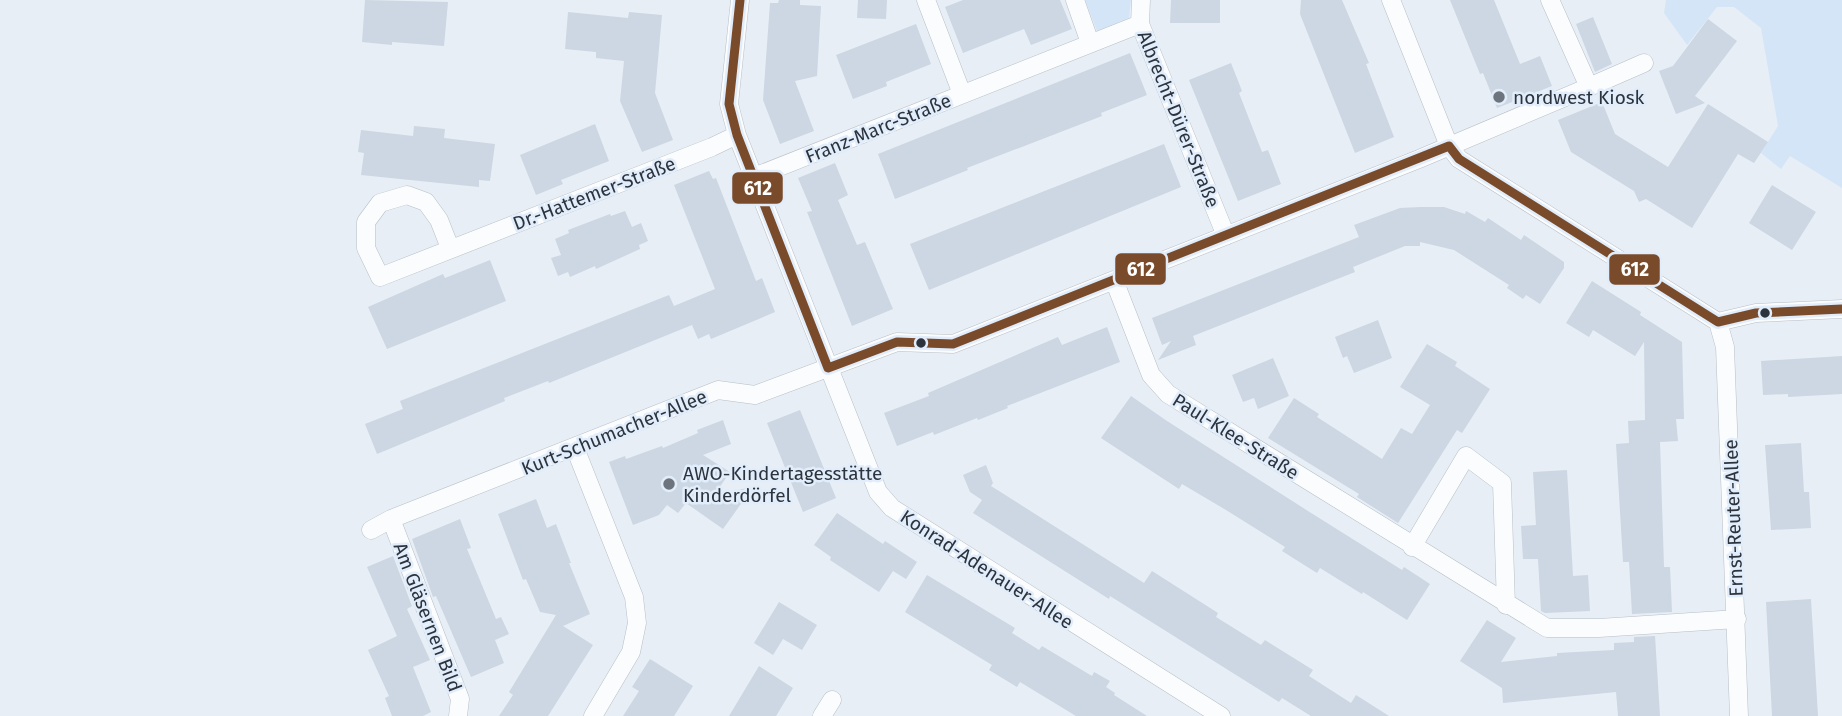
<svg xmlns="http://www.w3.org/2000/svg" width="1842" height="716" font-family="'Fira Sans',sans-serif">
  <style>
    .green { fill: #d4e5f8 }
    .building { fill: #ccd7e3 }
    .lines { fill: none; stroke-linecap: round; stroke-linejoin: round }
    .street-casing { stroke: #b8bfc7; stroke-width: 19 }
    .street { stroke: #fbfcfe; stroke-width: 18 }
    .bus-1-casing { stroke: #e1edfb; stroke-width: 14 }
    .bus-1 { stroke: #7a4b2a; stroke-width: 9 }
    .poi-dot { fill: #6d747d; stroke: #e1edfb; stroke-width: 2.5 }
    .bus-dot { fill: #2c333d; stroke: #e1edfb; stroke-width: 2.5 }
    .labels { text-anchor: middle; stroke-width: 5; stroke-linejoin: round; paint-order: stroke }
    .poi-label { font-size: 19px; fill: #2c333d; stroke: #e1edfb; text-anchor: start }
    .street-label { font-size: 19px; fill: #2c333d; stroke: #e1edfb }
    .line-badge { stroke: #e1edfb; stroke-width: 2.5 }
    .badge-label { font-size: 19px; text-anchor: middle; font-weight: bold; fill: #fff }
  </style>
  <rect width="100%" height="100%" fill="#e7eef5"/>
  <path class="green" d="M 1085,0 L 1131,0 L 1129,18 L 1097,31 Z
    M 1666,0 L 1842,0 L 1842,188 L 1790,156 L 1781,169 L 1761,153 L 1778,126 L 1761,28 L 1734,7 L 1717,7 L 1687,45 L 1664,13 Z"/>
  <path class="building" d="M 365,0 L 448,2 L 444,46 L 392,42 L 392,45 L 362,42 Z
    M 779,0 L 800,0 L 800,5 L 821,6 L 817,76 L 795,81 L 814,131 L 780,144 L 763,100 L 770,3 L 778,3 Z
    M 858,0 L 887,0 L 886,19 L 857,18 Z
    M 963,0 L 1060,0 L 1072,29 L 1031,45 L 1024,29 L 963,53 L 945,7 Z
    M 1171,0 L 1220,0 L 1220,23 L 1170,23 Z
    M 1301,0 L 1342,0 L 1369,63 L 1366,64 L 1394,137 L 1355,153 L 1300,14 Z
    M 1450,0 L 1494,0 L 1520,64 L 1540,56 L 1552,86 L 1497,108 L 1483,73 L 1480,74 Z
    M 568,12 L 628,18 L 629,12 L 662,15 L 655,93 L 673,140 L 642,152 L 620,101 L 624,61 L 596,58 L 596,52 L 565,49 Z
    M 1593,17 L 1612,64 L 1595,72 L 1576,24 Z
    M 1708,19 L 1737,41 L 1695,96 L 1705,103 L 1676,114 L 1659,71 L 1673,66 Z
    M 916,24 L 931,64 L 886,82 L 887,86 L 853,99 L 836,55 Z
    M 1130,53 L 1147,95 L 1101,113 L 1102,116 L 967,168 L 968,170 L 895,199 L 878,154 Z
    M 1231,63 L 1242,91 L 1239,93 L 1262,152 L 1268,150 L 1281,184 L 1238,201 L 1189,80 Z
    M 1602,102 L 1615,134 L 1668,167 L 1708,104 L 1768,142 L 1754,163 L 1738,154 L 1692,228 L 1646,199 L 1639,202 L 1634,191 L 1571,152 L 1558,120 Z
    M 595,124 L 609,161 L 561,180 L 563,184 L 536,195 L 520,155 Z
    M 414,126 L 445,129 L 444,138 L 495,144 L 490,181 L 479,180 L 479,187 L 361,175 L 364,153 L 358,152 L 361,130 L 413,136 Z
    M 1164,144 L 1181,187 L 929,290 L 910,244 Z
    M 835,163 L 848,195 L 838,200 L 857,245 L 865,242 L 893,309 L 852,326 L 807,212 L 812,211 L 798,178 Z
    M 709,171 L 713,179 L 716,178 L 756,281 L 762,278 L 775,312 L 711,339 L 709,334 L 698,339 L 692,325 L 549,383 L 548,381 L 504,398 L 505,401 L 377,454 L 365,424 L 403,409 L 400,401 L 669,295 L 674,306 L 715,289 L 674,185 Z
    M 1772,185 L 1816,212 L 1792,250 L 1749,223 Z
    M 1420,207 L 1444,207 L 1465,214 L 1466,211 L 1485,222 L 1488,218 L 1521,240 L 1524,235 L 1564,262 L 1564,268 L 1540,304 L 1526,295 L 1523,299 L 1507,288 L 1509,285 L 1454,250 L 1420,242 L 1420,246 L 1405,246 L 1353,267 L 1355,272 L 1193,336 L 1196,345 L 1158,360 L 1171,341 L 1162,345 L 1152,318 L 1359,237 L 1354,225 L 1400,208 Z
    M 625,211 L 632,227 L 641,223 L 648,241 L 639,245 L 640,249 L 596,269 L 595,266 L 570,277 L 568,272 L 558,276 L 551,258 L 561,255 L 555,239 L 569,233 L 568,230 L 610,214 L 611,216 Z
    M 490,260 L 506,301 L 387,349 L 368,307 L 443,274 L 445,278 Z
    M 1592,281 L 1641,312 L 1640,315 L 1682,342 L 1684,419 L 1676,419 L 1678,441 L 1660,442 L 1664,567 L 1670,567 L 1672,612 L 1632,614 L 1629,562 L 1623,562 L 1616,444 L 1629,443 L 1628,421 L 1645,420 L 1644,342 L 1635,356 L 1593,330 L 1589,337 L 1566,323 Z
    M 1378,320 L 1392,358 L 1354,373 L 1347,356 L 1343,358 L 1335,337 Z
    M 1107,327 L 1120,362 L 1007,406 L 1008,408 L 978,420 L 977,418 L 934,435 L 933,432 L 897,446 L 884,413 L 929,396 L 928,393 L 1058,337 L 1062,345 Z
    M 1427,344 L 1457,362 L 1455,366 L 1490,389 L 1462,433 L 1457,430 L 1398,523 L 1357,497 L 1359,494 L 1268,438 L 1294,398 L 1319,414 L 1317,417 L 1382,459 L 1401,428 L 1412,434 L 1430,405 L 1400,387 Z
    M 1842,356 L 1842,394 L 1788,397 L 1788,394 L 1763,395 L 1761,361 Z
    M 1273,358 L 1289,396 L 1258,409 L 1254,398 L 1243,402 L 1232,375 Z
    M 1131,396 L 1167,421 L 1308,511 L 1402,570 L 1404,567 L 1430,584 L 1407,620 L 1363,592 L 1362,594 L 1320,568 L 1317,573 L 1282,551 L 1285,547 L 1226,510 L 1182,484 L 1179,489 L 1101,438 Z
    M 800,410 L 836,498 L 803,512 L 767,423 Z
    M 723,420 L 731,444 L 703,455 L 730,472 L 715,494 L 753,487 L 723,529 L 686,503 L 678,513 L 667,505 L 659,515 L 633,525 L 609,462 L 625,456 L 626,459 L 662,446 L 663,448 L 698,433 L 697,430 Z
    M 1801,443 L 1804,492 L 1809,492 L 1811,528 L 1771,530 L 1765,445 Z
    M 986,465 L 993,483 L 991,486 L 1144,583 L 1152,571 L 1218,613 L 1216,617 L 1261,645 L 1265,640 L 1313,670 L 1309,676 L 1351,703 L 1356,695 L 1389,716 L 1311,716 L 1282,698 L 1279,702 L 1110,596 L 1109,599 L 973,513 L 982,500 L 970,492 L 963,475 Z
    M 1567,470 L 1573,576 L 1588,575 L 1590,611 L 1545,613 L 1541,611 L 1538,559 L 1523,559 L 1521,526 L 1536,525 L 1533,472 Z
    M 536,499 L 547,528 L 556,524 L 571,563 L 569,563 L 590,614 L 563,626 L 593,645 L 548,716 L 499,716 L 513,695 L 509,692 L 556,615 L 540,612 L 526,579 L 523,580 L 498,514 Z
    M 837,513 L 883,544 L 885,541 L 917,562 L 906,579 L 893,571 L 879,592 L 839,566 L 830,560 L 831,557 L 814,545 Z
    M 460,519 L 471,548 L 467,549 L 496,619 L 501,617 L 509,634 L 495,640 L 504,663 L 471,677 L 436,596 L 433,597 L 412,539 Z
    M 393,556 L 412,606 L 407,609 L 430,660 L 413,667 L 431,712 L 423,716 L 392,716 L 385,698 L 389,696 L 368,650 L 397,636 L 367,567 Z
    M 927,575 L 1015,628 L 1012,633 L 1039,650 L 1042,646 L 1092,676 L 1094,672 L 1110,681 L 1106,687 L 1115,693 L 1114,695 L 1147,716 L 1076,716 L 1020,682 L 1017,687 L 989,670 L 992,665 L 905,612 Z
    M 1811,599 L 1818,716 L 1772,716 L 1766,602 Z
    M 779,602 L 817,625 L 802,650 L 783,639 L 773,655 L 754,643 Z
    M 1487,620 L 1516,638 L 1501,662 L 1557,656 L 1557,653 L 1614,650 L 1614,643 L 1634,642 L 1634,637 L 1655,636 L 1660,716 L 1618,716 L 1616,692 L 1503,703 L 1502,688 L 1460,661 Z
    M 650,659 L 693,686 L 674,716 L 623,716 L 639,691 L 632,687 Z
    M 759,666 L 793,688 L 776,716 L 729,716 Z"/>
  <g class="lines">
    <defs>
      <path id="street" d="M 740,0 L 729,104 L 737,135 L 878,492 L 892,508 L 1221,716
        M 926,0 L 962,94
        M 1075,0 L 1090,43
        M 1141,0 L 1140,24 L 1226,236
        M 1391,0 L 1449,146 L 1459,159 L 1718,322 L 1756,313 L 1842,309
        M 1589,87 L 1644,63
        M 754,177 L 1140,24
        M 450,248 L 439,220 L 426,202 L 407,195 L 380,203 L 366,222 L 366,248 L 380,277 L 712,147 L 737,135
        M 1114,280 L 1151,375 L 1168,394 L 1547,628 L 1599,628 L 1737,619
        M 1718,322 L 1725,347 L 1739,716
        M 575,448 L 634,597 L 637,623 L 631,652 L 593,716
        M 391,519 L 460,699 L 458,716
        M 371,530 L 391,519 L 718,390 L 755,395 L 897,342 L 953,344 L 1419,159 L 1589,87 L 1550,0
        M 1412,547 L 1466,456 L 1502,483 L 1506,605
        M 822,716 L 832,700"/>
    </defs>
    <use href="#street" class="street-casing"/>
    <use href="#street" class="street"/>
    <defs>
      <path id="bus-1" d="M 740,0 L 729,104 L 737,135 L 828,368
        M 1449,146 L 1459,159 L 1718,322 L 1756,313 L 1842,309
        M 828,368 L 897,342 L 953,344 L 1449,146"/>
    </defs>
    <use href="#bus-1" class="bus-1-casing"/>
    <use href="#bus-1" class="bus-1"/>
  </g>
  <g class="poi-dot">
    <circle cx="1499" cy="97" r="7"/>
    <circle cx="669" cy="484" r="7"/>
  </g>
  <g class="bus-dot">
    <circle cx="1765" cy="313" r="6"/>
    <circle cx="921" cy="343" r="6"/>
  </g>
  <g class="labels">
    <g class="poi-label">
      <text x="1513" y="104">nordwest Kiosk</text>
      <text x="683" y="480">AWO-Kindertagesstätte<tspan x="683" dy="22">Kinderdörfel</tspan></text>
    </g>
    <g class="street-label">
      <text transform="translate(1179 119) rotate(68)" y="7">Albrecht-Dürer-Straße</text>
      <text transform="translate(878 128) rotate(-22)" y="7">Franz-Marc-Straße</text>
      <text transform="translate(594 193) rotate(-21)" y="7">Dr.-Hattemer-Straße</text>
      <text transform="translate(614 432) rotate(-22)" y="7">Kurt-Schumacher-Allee</text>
      <text transform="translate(1236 436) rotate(32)" y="7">Paul-Klee-Straße</text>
      <text transform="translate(1733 518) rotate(-92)" y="7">Ernst-Reuter-Allee</text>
      <text transform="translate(987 569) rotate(33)" y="7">Konrad-Adenauer-Allee</text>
      <text transform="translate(428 617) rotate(69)" y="7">Am Gläsernen Bild</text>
    </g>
  </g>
  <g class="line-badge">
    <rect x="731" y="171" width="53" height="34" rx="7" fill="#7a4b2a"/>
    <rect x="1114" y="252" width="53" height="34" rx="7" fill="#7a4b2a"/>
    <rect x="1608" y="253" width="53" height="33" rx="7" fill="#7a4b2a"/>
  </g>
  <g class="badge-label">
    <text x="758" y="195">612</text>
    <text x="1141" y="276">612</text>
    <text x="1635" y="276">612</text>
  </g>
</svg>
